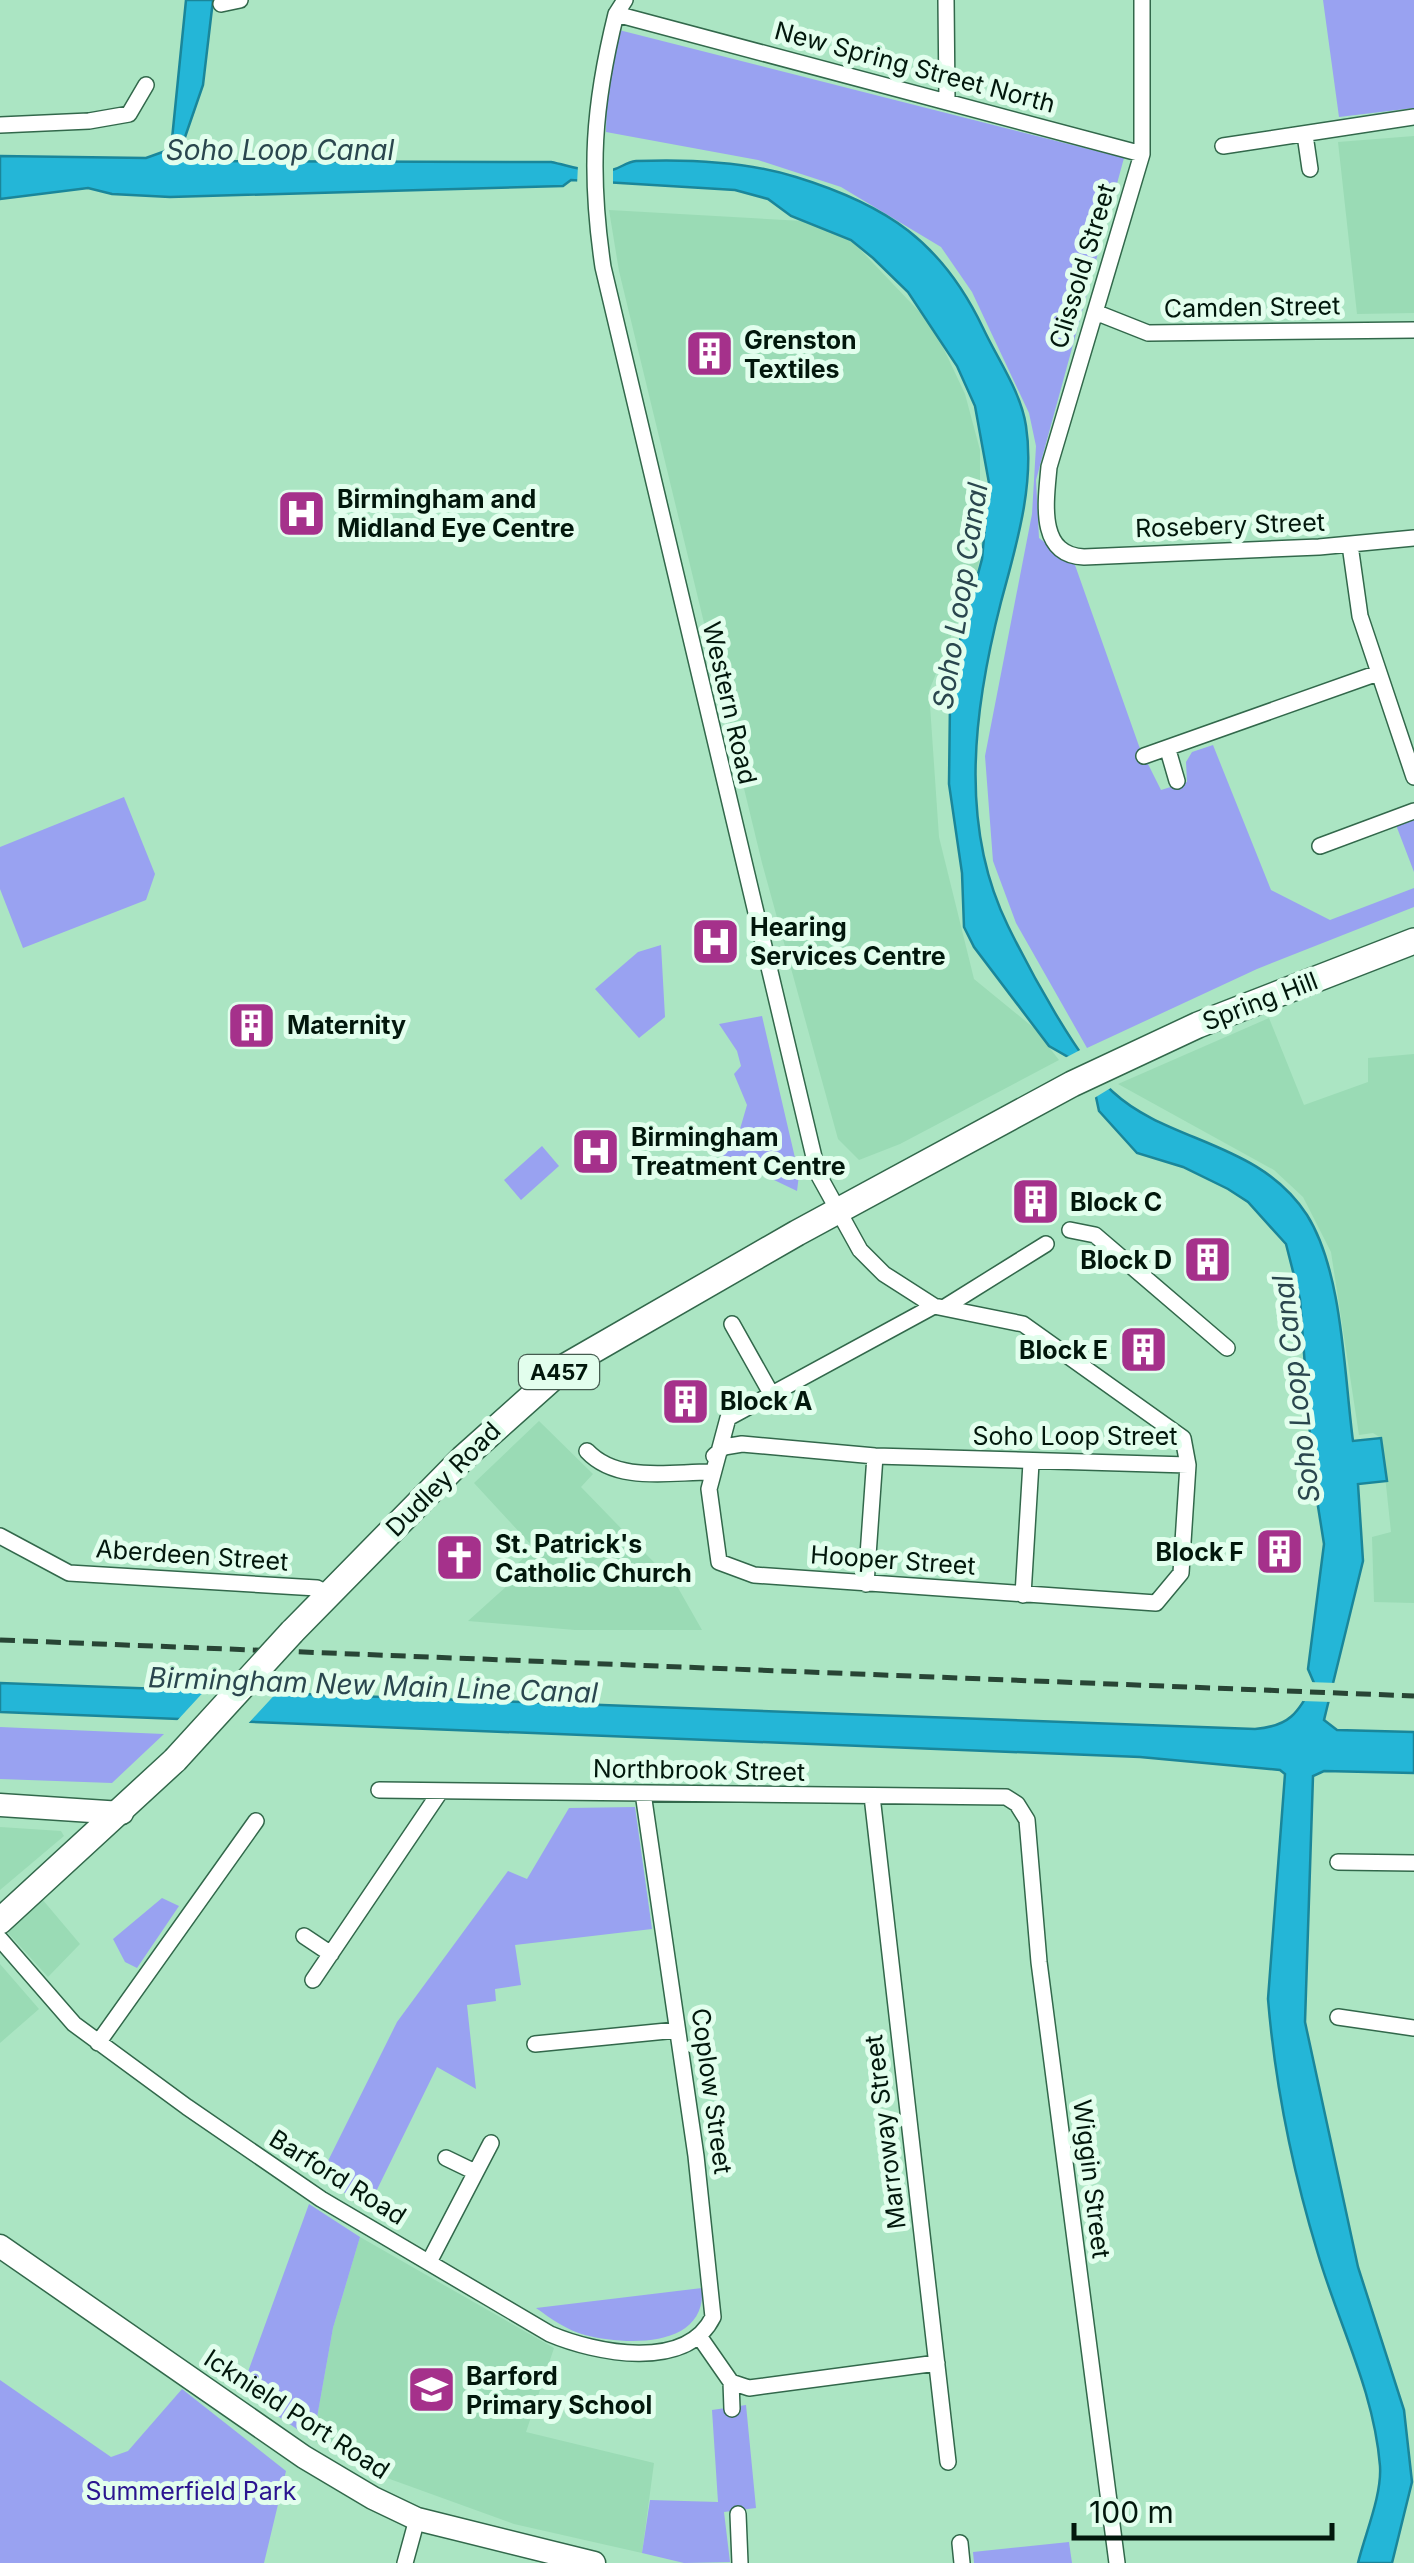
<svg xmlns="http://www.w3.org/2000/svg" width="1414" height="2563" font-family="Inter,sans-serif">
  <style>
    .built { fill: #9adbb5 }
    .green { fill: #99a2f1 }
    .water { fill: #24b6d7; stroke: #1a869a; stroke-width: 2.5 }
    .pier { fill: #abe5c3 }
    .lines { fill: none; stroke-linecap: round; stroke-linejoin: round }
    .street-casing { stroke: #32684b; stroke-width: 18 }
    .secondary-casing { stroke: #32684b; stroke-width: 25 }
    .primary-casing { stroke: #32684b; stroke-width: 28 }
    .street { stroke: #fff; stroke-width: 15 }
    .secondary { stroke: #fff; stroke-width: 22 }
    .primary { stroke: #fff; stroke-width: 25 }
    .rail { stroke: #284535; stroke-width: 5; stroke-dasharray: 15 8; stroke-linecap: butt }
    .primary-bridge-casing { stroke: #32684b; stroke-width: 28; stroke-linecap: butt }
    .primary-bridge { stroke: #fff; stroke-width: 25 }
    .labels { text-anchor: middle; stroke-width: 10; stroke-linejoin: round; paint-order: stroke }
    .shield { fill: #e2feed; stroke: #455c50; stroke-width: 2.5 }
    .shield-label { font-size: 22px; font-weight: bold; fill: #02170c }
    .street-label { font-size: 25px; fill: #02170c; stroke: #e2feed }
    .poi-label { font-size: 25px; font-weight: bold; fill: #02170c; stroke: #e2feed; text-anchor: start }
    .park-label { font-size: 25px; fill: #2b1590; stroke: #e2feed }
    .water-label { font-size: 28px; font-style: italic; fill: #2a464e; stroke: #e2feed }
  </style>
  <rect width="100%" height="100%" fill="#abe5c3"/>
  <path class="built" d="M 1414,136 L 1414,313 L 1357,314 L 1338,142 Z
    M 609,210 L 803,221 L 853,242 L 933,326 L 965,394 L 980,450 L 980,556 L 970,613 L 958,619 L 929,691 L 939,837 L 974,979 L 1034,1028 L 1059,1060 L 900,1144 L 859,1160 L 838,1139 L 762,863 L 619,271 Z
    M 1269,1018 L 1304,1105 L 1368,1082 L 1368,1058 L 1414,1054 L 1414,1603 L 1374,1602 L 1372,1537 L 1391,1532 L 1381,1438 L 1373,1433 L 1359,1435 L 1331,1252 L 1303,1197 L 1274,1170 L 1118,1084 Z
    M 539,1421 L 593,1474 L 581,1487 L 677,1586 L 702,1630 L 575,1630 L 468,1621 L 508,1585 L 502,1578 L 534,1548 L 474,1483 Z
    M 0,1827 L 61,1831 L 64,1836 L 0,1890 Z
    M 42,1899 L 80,1944 L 48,1977 L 8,1933 Z
    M 0,1964 L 39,2009 L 0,2043 Z
    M 360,2237 L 554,2348 L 526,2432 L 654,2463 L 642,2553 L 514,2524 L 387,2478 L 313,2440 L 333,2328 Z"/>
  <path class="green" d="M 1323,0 L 1414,0 L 1414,108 L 1339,117 Z
    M 619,30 L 1124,158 L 1036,480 L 1039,538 L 1075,565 L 1139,746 L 1161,790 L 1187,782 L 1186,762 L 1192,752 L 1213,745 L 1271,890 L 1330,920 L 1414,888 L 1414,907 L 1257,969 L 1087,1048 L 1016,923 L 993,861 L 985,756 L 1032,514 L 1036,446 L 1029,413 L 972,292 L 941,247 L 841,187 L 758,160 L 606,132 L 607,84 Z
    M 124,797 L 155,874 L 146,900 L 23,948 L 0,889 L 0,847 Z
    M 1413,819 L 1414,821 L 1414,872 L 1396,825 Z
    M 661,945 L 665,1017 L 639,1038 L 595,989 L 638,952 Z
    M 762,1016 L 799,1175 L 797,1191 L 716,1152 L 740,1129 L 747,1105 L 734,1074 L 741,1066 L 737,1051 L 719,1024 Z
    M 542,1146 L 559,1166 L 521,1200 L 504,1180 Z
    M 0,1727 L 164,1734 L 112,1783 L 0,1779 Z
    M 635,1807 L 652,1929 L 515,1945 L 521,1985 L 495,1989 L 496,2001 L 467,2005 L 476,2089 L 437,2067 L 368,2208 L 320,2177 L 397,2022 L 508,1871 L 527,1879 L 569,1808 Z
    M 162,1898 L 179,1906 L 137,1968 L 125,1962 L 113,1939 Z
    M 309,2204 L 360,2237 L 333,2328 L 313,2440 L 241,2391 Z
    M 702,2288 C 707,2348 628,2346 585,2335 C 568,2331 550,2318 536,2308 Z
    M 0,2380 L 111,2457 L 128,2451 L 182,2389 L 286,2471 L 264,2563 L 0,2563 Z
    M 746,2405 L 756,2508 L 724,2512 L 730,2562 L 684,2563 L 642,2553 L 650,2500 L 718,2502 L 712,2410 Z
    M 1069,2542 L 1072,2563 L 974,2563 L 973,2552 Z"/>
  <path class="water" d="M 186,0 L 213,0 L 203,85 L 184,140 L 185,149 L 199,161 L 551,162 C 571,166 590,174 612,170 C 621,168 626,162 636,161 C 687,159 748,162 796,177 C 887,205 942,242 983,328 C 998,360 1021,392 1026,426 C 1035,485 1016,546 1001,602 C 974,707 958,825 1008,926 C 1029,969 1079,1062 1113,1092 C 1168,1143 1259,1141 1307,1215 C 1343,1272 1344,1375 1353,1441 L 1381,1438 L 1387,1481 L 1358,1484 L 1363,1561 L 1324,1720 L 1337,1730 L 1414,1732 L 1414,1773 L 1324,1771 L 1313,1776 L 1305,2022 L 1358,2267 L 1404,2410 L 1412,2482 L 1392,2563 L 1358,2563 C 1365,2534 1382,2495 1380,2466 C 1374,2391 1339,2325 1318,2254 C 1293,2172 1275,2084 1268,1999 L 1285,1774 L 1280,1770 L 1140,1757 L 0,1712 L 0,1683 L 1255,1729 C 1290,1726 1297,1714 1314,1683 L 1308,1669 L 1324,1544 L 1313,1475 L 1300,1299 L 1286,1244 L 1248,1202 L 1228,1189 L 1183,1167 L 1137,1153 L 1099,1111 L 1096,1097 L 1068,1057 L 1049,1046 L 974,947 L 964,927 L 962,873 L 949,784 L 950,703 L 953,666 L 982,559 L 989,483 L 975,406 L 957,366 L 908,292 L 873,258 L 851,240 L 791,216 L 768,199 L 735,190 L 571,180 L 563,186 L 170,197 L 112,194 L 88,188 L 0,199 L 0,156 L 146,158 L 171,149 Z"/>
  <path class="pier" d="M 578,165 L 613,165 L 613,187 L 577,185 Z
    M 1084,1048 L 1114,1086 L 1091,1100 L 1063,1059 Z
    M 1308,1682 L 1337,1683 L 1332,1702 L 1302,1701 Z
    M 209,1686 L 281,1688 L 245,1727 L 174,1724 Z"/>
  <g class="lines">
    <defs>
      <path id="street" d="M 625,0 L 616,14 C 593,107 589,172 603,267 L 818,1174 L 860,1250 L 884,1274 L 934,1306 L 1023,1324 L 1183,1438 L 1188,1465 L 1181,1573 L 1156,1603 L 754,1575 L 719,1562 L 709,1489 L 728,1418 L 934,1306
        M 946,0 L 947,100
        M 1142,0 L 1142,154 L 1049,467 C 1046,501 1037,555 1084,557 L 1319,547 L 1414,538
        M 221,4 L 240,0
        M 616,14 L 1142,154
        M 0,125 L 89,121 L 129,114 L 146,85
        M 1305,135 L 1310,169
        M 1223,146 L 1414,117
        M 1095,312 L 1148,333 L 1414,330
        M 1350,545 L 1360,616 L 1414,777
        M 1168,750 L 1177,781
        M 1144,756 L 1378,673
        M 1320,846 L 1414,811
        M 1070,1230 L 1095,1235 L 1227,1348
        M 945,1307 L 1046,1244
        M 732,1324 L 773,1397
        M 587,1451 C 617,1483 669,1472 710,1472
        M 714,1456 L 724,1447 L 742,1444 L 875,1456 L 1188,1465
        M 0,1536 L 69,1573 L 317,1588 L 329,1594
        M 866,1584 L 875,1456
        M 1023,1595 L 1031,1463
        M 379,1790 L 1006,1797 L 1017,1804 L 1027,1820 L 1039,1962 L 1117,2563
        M 872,1796 L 948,2462
        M 1338,1862 L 1414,1863
        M 304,1936 L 331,1954
        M 0,1939 L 74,2024 L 187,2107 L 321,2199 L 550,2334 C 595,2353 686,2372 713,2317 L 696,2156 L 643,1793
        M 313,1980 L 440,1792
        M 1338,2017 L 1414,2028
        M 98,2043 L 256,1821
        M 535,2044 L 677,2030
        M 446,2158 L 475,2172
        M 429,2262 L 491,2143
        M 699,2336 L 731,2382 L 749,2388 L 937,2363
        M 731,2382 L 732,2409
        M 738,2514 L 740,2563
        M 960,2543 L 962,2563
        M 405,2563 L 417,2519"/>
      <path id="secondary" d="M 0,1805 L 122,1813
        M 0,2246 L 304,2457 L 373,2498 L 417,2519 L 594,2563"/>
      <path id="primary" d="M 292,1632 L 463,1458 L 566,1366 L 797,1233 L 1072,1084 L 1198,1025 L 1414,941
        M 0,1921 L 175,1760"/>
    </defs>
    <use href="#street" class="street-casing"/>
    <use href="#secondary" class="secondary-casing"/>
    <use href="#primary" class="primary-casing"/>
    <use href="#street" class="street"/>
    <use href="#secondary" class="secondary"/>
    <use href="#primary" class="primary"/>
    <path class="rail" d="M 0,1640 L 1414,1696"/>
    <defs>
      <path id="primary-bridge" d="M 175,1760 L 292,1632"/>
    </defs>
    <use href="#primary-bridge" class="primary-bridge-casing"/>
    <use href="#primary-bridge" class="primary-bridge"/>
  </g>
  <defs>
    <symbol id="building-square" viewBox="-11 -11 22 22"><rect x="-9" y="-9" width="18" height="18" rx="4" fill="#a5318b" stroke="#e2feed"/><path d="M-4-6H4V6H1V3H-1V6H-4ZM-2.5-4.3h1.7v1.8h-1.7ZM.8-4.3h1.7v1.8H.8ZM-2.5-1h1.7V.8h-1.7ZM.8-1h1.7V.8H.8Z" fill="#fff"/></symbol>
    <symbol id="hospital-square" viewBox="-11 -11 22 22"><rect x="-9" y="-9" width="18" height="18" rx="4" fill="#a5318b" stroke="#e2feed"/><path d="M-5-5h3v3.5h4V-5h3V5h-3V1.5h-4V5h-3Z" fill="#fff"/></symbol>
    <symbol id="church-square" viewBox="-11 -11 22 22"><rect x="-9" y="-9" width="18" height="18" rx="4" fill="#a5318b" stroke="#e2feed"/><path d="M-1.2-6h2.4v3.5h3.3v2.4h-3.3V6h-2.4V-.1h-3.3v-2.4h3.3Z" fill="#fff"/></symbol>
    <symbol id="school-square" viewBox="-11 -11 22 22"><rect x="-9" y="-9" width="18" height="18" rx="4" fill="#a5318b" stroke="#e2feed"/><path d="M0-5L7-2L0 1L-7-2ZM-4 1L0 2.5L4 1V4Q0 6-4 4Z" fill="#fff"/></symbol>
  </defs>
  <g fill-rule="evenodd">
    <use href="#building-square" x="682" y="326" width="55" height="55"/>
    <use href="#hospital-square" x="274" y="486" width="55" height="55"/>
    <use href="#hospital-square" x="688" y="914" width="55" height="55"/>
    <use href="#building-square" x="224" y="998" width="55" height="55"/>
    <use href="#hospital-square" x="568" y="1124" width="55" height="55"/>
    <use href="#building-square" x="1008" y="1174" width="55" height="55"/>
    <use href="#building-square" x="1180" y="1232" width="55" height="55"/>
    <use href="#building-square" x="1116" y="1322" width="55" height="55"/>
    <use href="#building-square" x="658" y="1374" width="55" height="55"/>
    <use href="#building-square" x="1252" y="1524" width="55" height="55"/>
    <use href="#church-square" x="432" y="1530" width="55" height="55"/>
    <use href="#school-square" x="404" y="2362" width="55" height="55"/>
  </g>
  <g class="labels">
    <rect class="shield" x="519" y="1355" width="80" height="34" rx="8"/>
    <g class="shield-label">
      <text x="559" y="1380">A457</text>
    </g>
    <g class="street-label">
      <text transform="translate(915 67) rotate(15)" y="9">New Spring Street North</text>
      <text transform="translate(1082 266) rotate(-73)" y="9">Clissold Street</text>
      <text transform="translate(1252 307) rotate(-1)" y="9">Camden Street</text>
      <text transform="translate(1230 525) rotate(-2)" y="9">Rosebery Street</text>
      <text transform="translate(730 703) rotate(77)" y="9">Western Road</text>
      <text transform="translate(1260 1001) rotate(-21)" y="9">Spring Hill</text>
      <text x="1075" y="1445">Soho Loop Street</text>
      <text transform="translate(443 1479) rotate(-45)" y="9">Dudley Road</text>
      <text transform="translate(192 1555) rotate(4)" y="9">Aberdeen Street</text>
      <text transform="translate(893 1560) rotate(4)" y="9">Hooper Street</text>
      <text transform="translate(699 1770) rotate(1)" y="9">Northbrook Street</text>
      <text transform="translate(712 2091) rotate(82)" y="9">Coplow Street</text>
      <text transform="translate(885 2132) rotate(-97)" y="9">Marroway Street</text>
      <text transform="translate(338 2177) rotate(32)" y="9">Barford Road</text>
      <text transform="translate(1092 2179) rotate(83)" y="9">Wiggin Street</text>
      <text transform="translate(297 2414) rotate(33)" y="9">Icknield Port Road</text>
    </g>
    <g class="poi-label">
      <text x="744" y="349">Grenston<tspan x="744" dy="29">Textiles</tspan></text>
      <text x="337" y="508">Birmingham and<tspan x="337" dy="29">Midland Eye Centre</tspan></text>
      <text x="750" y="936">Hearing<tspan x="750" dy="29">Services Centre</tspan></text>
      <text x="287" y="1034">Maternity</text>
      <text x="631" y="1146">Birmingham<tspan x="631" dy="29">Treatment Centre</tspan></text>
      <text x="1070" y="1211">Block C</text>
      <text x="1172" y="1269" text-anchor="end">Block D</text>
      <text x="1108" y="1359" text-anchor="end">Block E</text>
      <text x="720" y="1410">Block A</text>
      <text x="495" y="1553">St. Patrick's<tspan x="495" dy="29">Catholic Church</tspan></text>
      <text x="1244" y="1561" text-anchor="end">Block F</text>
      <text x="466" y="2385">Barford<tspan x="466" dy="29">Primary School</tspan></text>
    </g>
    <g class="park-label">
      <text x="191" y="2500">Summerfield Park</text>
    </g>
    <g class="water-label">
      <text x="280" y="160">Soho Loop Canal</text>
      <text transform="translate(960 596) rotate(-81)" y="10">Soho Loop Canal</text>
      <text transform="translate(1296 1389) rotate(-97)" y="10">Soho Loop Canal</text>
      <text transform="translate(373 1685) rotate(2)" y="10">Birmingham New Main Line Canal</text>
    </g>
  </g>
  <path d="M1074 2523v15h258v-15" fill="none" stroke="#02170c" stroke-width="5"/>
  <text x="1089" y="2523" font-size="30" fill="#02170c" stroke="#e2feed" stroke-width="8" paint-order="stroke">100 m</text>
</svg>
